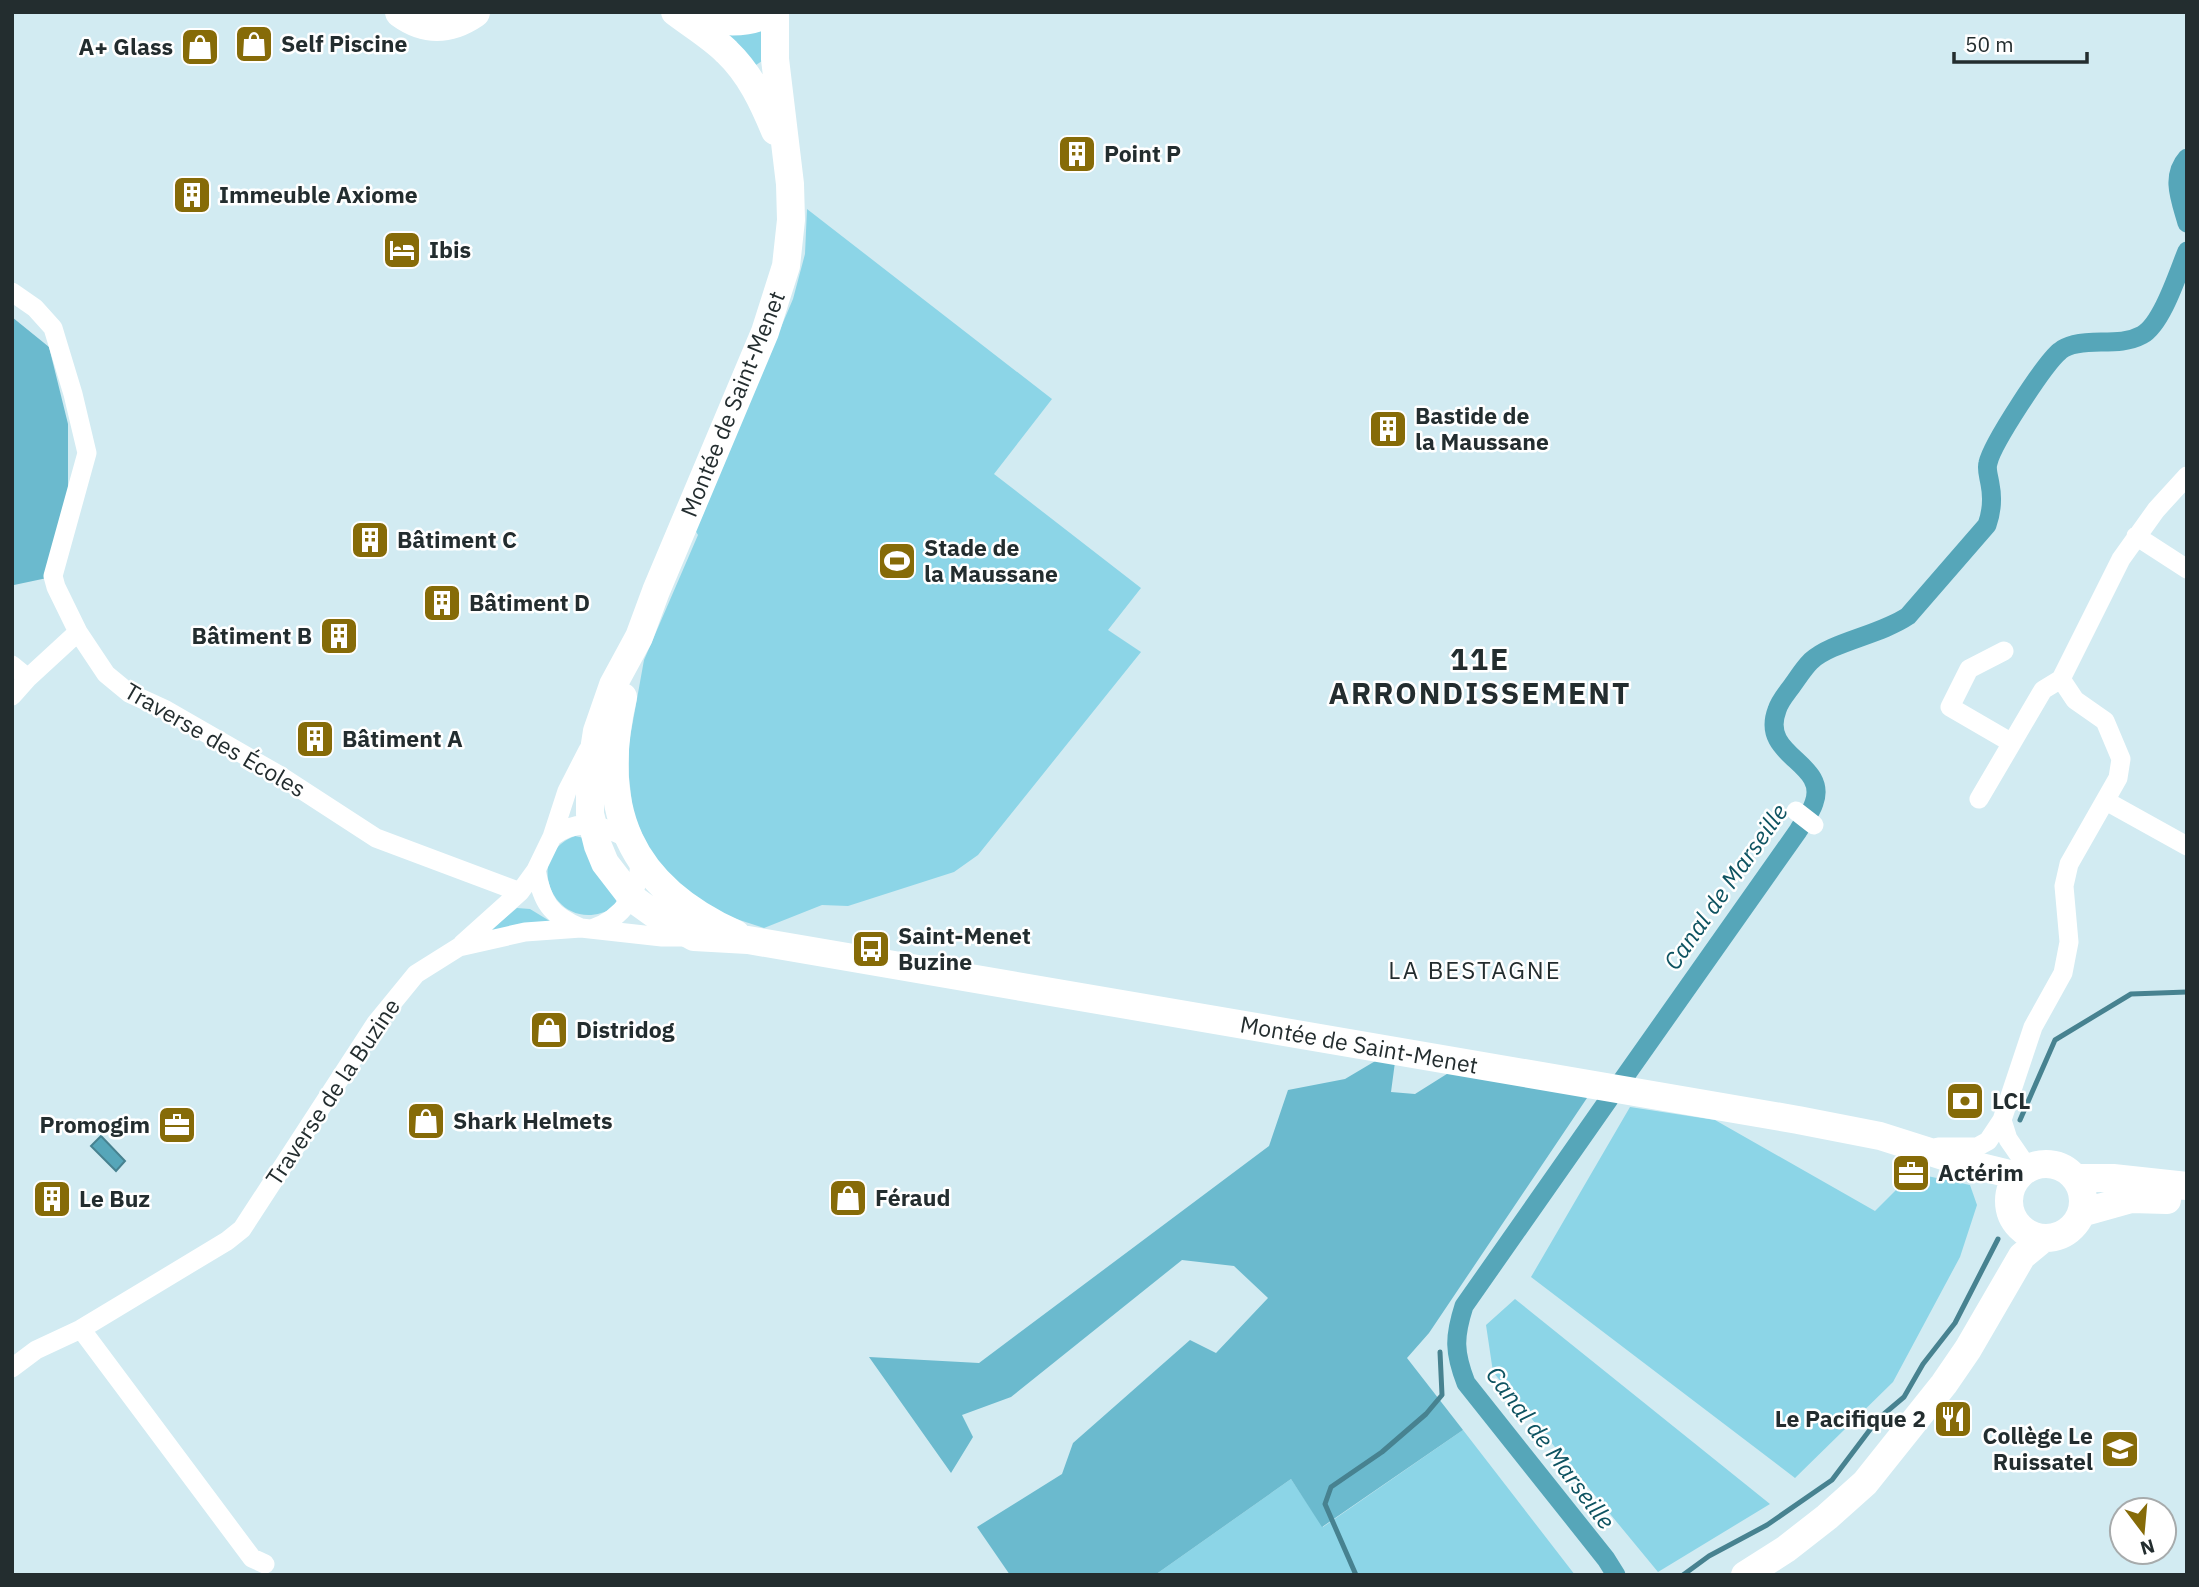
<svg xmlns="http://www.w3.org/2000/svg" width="2199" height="1587" font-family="'IBM Plex Sans',sans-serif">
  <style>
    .green { fill: #8cd5e7 }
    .forest { fill: #6bbace }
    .water { fill: #56a6b9; stroke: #478290; stroke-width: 2 }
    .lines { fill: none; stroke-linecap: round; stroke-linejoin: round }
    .stream { stroke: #478290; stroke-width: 5 }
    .canal { stroke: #56a6b9; stroke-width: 19 }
    .street { stroke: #fff; stroke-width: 19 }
    .secondary { stroke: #fff; stroke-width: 28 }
    .primary { stroke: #fff; stroke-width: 32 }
    .labels { text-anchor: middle; stroke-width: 5; stroke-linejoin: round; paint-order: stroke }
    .poi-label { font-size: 23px; font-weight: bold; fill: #232d2f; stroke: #fff; text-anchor: start }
    .street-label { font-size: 23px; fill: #232d2f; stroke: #fff }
    .water-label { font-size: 24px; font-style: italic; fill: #0e5361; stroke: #fff }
    .neighbourhood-label { font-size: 24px; letter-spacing: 2px; fill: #232d2f; stroke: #fff }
    .district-label { font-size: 30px; font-weight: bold; letter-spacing: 2px; fill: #232d2f; stroke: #fff }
  </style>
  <rect width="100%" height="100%" fill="#d2ebf2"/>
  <path class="green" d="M 761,25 L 762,61 L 756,65 L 720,30 Z
    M 807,209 L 1052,399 L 994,474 L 1141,588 L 1108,630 L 1141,652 L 978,855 L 954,872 L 848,906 L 822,905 L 764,928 L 715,912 L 656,866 L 633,813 L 629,777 L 629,743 L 644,660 L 698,535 L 695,530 L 793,299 L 805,254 Z
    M 575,836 L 584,838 L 617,899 L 615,907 C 557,941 519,857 575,836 Z
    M 517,908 L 530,909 L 553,923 L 488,932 Z
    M 1630,1107 L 1715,1120 L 1875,1211 L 1913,1173 L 1970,1185 L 1977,1205 L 1960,1257 L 1893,1382 L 1795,1478 L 1531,1277 Z
    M 1515,1299 L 1770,1504 L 1658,1572 L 1493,1372 L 1486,1325 Z
    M 1463,1430 L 1575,1575 L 1155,1575 L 1291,1479 L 1323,1527 Z"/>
  <path class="forest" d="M 12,317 L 49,347 L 68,424 L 68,495 L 47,578 L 14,585 Z
    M 1377,1060 L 1395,1062 L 1391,1092 L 1415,1094 L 1450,1072 L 1589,1095 L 1429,1333 L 1407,1358 L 1463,1430 L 1322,1527 L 1291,1479 L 1155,1575 L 1010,1575 L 977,1527 L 1062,1474 L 1073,1443 L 1190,1340 L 1216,1353 L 1268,1298 L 1234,1266 L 1182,1260 L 1011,1397 L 962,1415 L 973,1437 L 951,1473 L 869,1357 L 979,1363 L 1269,1146 L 1288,1090 L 1345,1079 Z"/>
  <path class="water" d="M 101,1136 L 125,1161 L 116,1171 L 91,1146 Z"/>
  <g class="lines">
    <path class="stream" d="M 2020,1120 L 2055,1040 L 2131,994 L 2187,992
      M 1356,1575 L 1325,1504 L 1331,1487 L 1382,1452 L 1426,1414 L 1442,1395 L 1440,1352
      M 1683,1575 L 1709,1556 L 1767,1525 L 1832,1480 L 1878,1419 L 1904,1397 L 1923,1364 L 1955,1323 L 1998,1239"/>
    <path class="canal" d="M 2187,158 C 2170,177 2181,201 2187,223
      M 1621,1082 L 1798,831 C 1803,822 1811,813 1814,803 C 1829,762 1759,757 1777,710 C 1780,700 1788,692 1794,683 C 1799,676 1804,668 1811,661 C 1831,642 1880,635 1908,616 L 1987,525 C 1992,511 1993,499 1990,484 C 1989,477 1986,469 1988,463 C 1992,444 2045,363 2060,351 C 2069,343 2089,342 2101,342 C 2116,342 2129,342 2142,335 C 2162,324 2178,273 2187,251
      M 1609,1099 L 1464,1306 C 1454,1337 1454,1352 1466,1383 L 1606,1559 L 1616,1575"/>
    <path class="street" d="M 12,292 L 35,308 L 53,328 L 73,394 L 87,453 L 53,576 L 56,587 L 78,632 L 106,674 L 129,693 L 166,710 L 279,775 L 376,838 L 520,892
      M 2136,536 L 2187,569
      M 2004,651 L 1969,669 L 1950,707 L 2012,743
      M 12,665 L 28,678
      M 12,696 L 28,678 L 78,632
      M 1979,799 L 2043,690 L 2061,679
      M 2106,801 L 2187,846
      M 1796,811 L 1814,825
      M 552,837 C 578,817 603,825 629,839
      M 536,870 C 542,902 550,915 581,928
      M 592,929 C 624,917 639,894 640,860
      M 462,944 L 520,892 L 536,870 L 552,837 L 567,791 L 588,750
      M 2002,1120 L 2008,1139 L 2028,1168
      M 1938,1147 L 1977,1147 L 1988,1141 L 2002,1120 L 2033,1027 L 2063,973 L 2069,942 L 2064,886 L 2069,864 L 2118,778 L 2121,759 L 2105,721 L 2075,700 L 2061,679 L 2121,559 L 2156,510 L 2187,476
      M 81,1329 L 252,1558 L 265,1564
      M 12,1368 L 36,1350 L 81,1329 L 227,1241 L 242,1229 L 376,1023 L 416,974 L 459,947 L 525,932 L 581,928 L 662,937 L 691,937"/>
    <path class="secondary" d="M 675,12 C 692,25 712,37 727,52 C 750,74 763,102 775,131
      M 775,12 L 775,59 L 790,184 L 791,220 L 786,266 L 765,332 L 656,591 L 639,637 L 613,685 L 597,731 L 590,776 L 590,814 L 598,846 L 605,863 L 632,898 L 657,916 L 694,937 L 748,940 L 1798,1120 L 1880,1136 L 1965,1163 L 2018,1176
      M 623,697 C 597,809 629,886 736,934
      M2009 1201a37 37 0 1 1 74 0a37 37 0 1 1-74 0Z
      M 2076,1178 L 2113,1178 L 2187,1186
      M 2081,1213 L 2131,1199 L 2167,1200
      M 1745,1575 L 1786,1549 L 1827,1517 L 1865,1483 L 1944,1384 L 1968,1349 L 2022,1256 L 2044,1238"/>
    <path class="primary" d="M 401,12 C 426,30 449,29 474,12
      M 698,12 C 718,22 747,22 767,12"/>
  </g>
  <defs>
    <symbol id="shop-square" viewBox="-11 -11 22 22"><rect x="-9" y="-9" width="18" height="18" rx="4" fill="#866b08" stroke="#fff"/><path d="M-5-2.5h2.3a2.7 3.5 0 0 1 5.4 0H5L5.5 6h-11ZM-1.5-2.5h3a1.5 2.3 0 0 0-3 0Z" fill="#fff"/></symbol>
    <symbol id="building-square" viewBox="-11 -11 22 22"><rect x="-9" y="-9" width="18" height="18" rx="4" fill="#866b08" stroke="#fff"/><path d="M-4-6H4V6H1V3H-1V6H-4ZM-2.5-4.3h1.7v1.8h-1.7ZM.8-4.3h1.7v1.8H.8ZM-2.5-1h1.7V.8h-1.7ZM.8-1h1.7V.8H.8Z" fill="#fff"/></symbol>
    <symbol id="hotel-square" viewBox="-11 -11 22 22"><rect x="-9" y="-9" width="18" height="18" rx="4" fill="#866b08" stroke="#fff"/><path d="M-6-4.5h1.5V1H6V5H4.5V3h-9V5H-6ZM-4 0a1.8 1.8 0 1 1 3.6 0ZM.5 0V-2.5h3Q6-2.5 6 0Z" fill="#fff"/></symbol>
    <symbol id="stadium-square" viewBox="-11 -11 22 22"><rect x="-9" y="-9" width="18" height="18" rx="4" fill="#866b08" stroke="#fff"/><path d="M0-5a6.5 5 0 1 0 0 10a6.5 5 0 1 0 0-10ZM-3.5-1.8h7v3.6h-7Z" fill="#fff"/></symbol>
    <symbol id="bus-square" viewBox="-11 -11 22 22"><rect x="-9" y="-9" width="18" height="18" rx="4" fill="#866b08" stroke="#fff"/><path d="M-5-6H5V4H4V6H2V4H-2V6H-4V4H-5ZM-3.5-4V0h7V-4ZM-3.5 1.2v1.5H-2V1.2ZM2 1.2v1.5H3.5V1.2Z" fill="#fff"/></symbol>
    <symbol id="bank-square" viewBox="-11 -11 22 22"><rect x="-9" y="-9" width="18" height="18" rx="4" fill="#866b08" stroke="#fff"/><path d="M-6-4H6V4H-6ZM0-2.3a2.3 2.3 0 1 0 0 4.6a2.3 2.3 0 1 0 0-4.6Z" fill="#fff"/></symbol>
    <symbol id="office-square" viewBox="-11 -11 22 22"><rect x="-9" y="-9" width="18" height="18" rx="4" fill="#866b08" stroke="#fff"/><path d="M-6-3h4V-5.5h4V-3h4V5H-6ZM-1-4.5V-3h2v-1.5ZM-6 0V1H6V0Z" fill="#fff"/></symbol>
    <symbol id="restaurant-square" viewBox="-11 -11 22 22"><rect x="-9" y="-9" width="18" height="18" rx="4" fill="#866b08" stroke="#fff"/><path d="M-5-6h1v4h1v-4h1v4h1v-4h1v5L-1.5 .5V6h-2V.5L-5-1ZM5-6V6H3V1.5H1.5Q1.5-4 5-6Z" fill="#fff"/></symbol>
    <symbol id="school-square" viewBox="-11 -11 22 22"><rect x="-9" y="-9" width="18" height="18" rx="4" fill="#866b08" stroke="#fff"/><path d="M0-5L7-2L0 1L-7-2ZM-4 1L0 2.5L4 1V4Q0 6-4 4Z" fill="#fff"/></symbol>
  </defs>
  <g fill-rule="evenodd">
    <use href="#shop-square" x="232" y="22" width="44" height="44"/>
    <use href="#shop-square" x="178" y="25" width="44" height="44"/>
    <use href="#building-square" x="1055" y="132" width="44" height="44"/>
    <use href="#building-square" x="170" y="173" width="44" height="44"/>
    <use href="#hotel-square" x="380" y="228" width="44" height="44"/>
    <use href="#building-square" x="1366" y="407" width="44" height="44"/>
    <use href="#building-square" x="348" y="518" width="44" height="44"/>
    <use href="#stadium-square" x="875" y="539" width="44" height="44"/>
    <use href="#building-square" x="420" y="581" width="44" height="44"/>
    <use href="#building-square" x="317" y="614" width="44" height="44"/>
    <use href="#building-square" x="293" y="717" width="44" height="44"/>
    <use href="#bus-square" x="849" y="927" width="44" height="44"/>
    <use href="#shop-square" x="527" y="1008" width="44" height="44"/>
    <use href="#bank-square" x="1943" y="1079" width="44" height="44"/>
    <use href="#shop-square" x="404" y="1099" width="44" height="44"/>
    <use href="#office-square" x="155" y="1103" width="44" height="44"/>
    <use href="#office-square" x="1889" y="1151" width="44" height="44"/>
    <use href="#shop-square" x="826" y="1176" width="44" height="44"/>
    <use href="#building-square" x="30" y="1177" width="44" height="44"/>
    <use href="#restaurant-square" x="1931" y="1397" width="44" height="44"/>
    <use href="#school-square" x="2098" y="1427" width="44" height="44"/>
  </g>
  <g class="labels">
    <g class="poi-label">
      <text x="281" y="52">Self Piscine</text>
      <text x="173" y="55" text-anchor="end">A+ Glass</text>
      <text x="1104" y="162">Point P</text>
      <text x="219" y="203">Immeuble Axiome</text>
      <text x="429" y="258">Ibis</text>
      <text x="1415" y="424">Bastide de<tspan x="1415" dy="26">la Maussane</tspan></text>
      <text x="397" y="548">Bâtiment C</text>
      <text x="924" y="556">Stade de<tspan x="924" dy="26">la Maussane</tspan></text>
      <text x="469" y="611">Bâtiment D</text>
      <text x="312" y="644" text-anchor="end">Bâtiment B</text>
      <text x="342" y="747">Bâtiment A</text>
      <text x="898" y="944">Saint-Menet<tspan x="898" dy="26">Buzine</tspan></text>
      <text x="576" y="1038">Distridog</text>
      <text x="1992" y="1109">LCL</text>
      <text x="453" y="1129">Shark Helmets</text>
      <text x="150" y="1133" text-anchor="end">Promogim</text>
      <text x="1938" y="1181">Actérim</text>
      <text x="875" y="1206">Féraud</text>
      <text x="79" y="1207">Le Buz</text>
      <text x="1926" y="1427" text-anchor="end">Le Pacifique 2</text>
      <text x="2093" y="1444" text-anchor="end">Collège Le<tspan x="2093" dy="26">Ruissatel</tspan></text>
    </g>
    <g class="street-label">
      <text transform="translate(733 404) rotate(-68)" y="8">Montée de Saint-Menet</text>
      <text transform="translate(215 740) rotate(30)" y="8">Traverse des Écoles</text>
      <text transform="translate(1359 1045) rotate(10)" y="8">Montée de Saint-Menet</text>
      <text transform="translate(333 1092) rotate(-56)" y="8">Traverse de la Buzine</text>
    </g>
    <g class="water-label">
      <text transform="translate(1726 887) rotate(-55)" y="8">Canal de Marseille</text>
      <text transform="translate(1550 1448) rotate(53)" y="8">Canal de Marseille</text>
    </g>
    <g class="neighbourhood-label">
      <text x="1475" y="979">LA BESTAGNE</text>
    </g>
    <g class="district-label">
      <text x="1480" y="670">11E<tspan x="1480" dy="34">ARRONDISSEMENT</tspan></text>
    </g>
  </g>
  <rect width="2199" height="1587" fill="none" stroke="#232d2f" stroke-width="28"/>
  <g transform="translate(2143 1531) rotate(164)"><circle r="33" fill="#ffffff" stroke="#a7abac" stroke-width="2"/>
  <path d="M0-5L12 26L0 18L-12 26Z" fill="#866b08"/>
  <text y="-10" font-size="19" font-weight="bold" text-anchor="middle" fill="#232d2f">N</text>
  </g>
  <path d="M1954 52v10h133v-10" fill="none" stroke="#232d2f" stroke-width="3.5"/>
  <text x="1965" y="52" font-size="21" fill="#232d2f" stroke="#ffffff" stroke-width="5" paint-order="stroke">50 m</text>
</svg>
